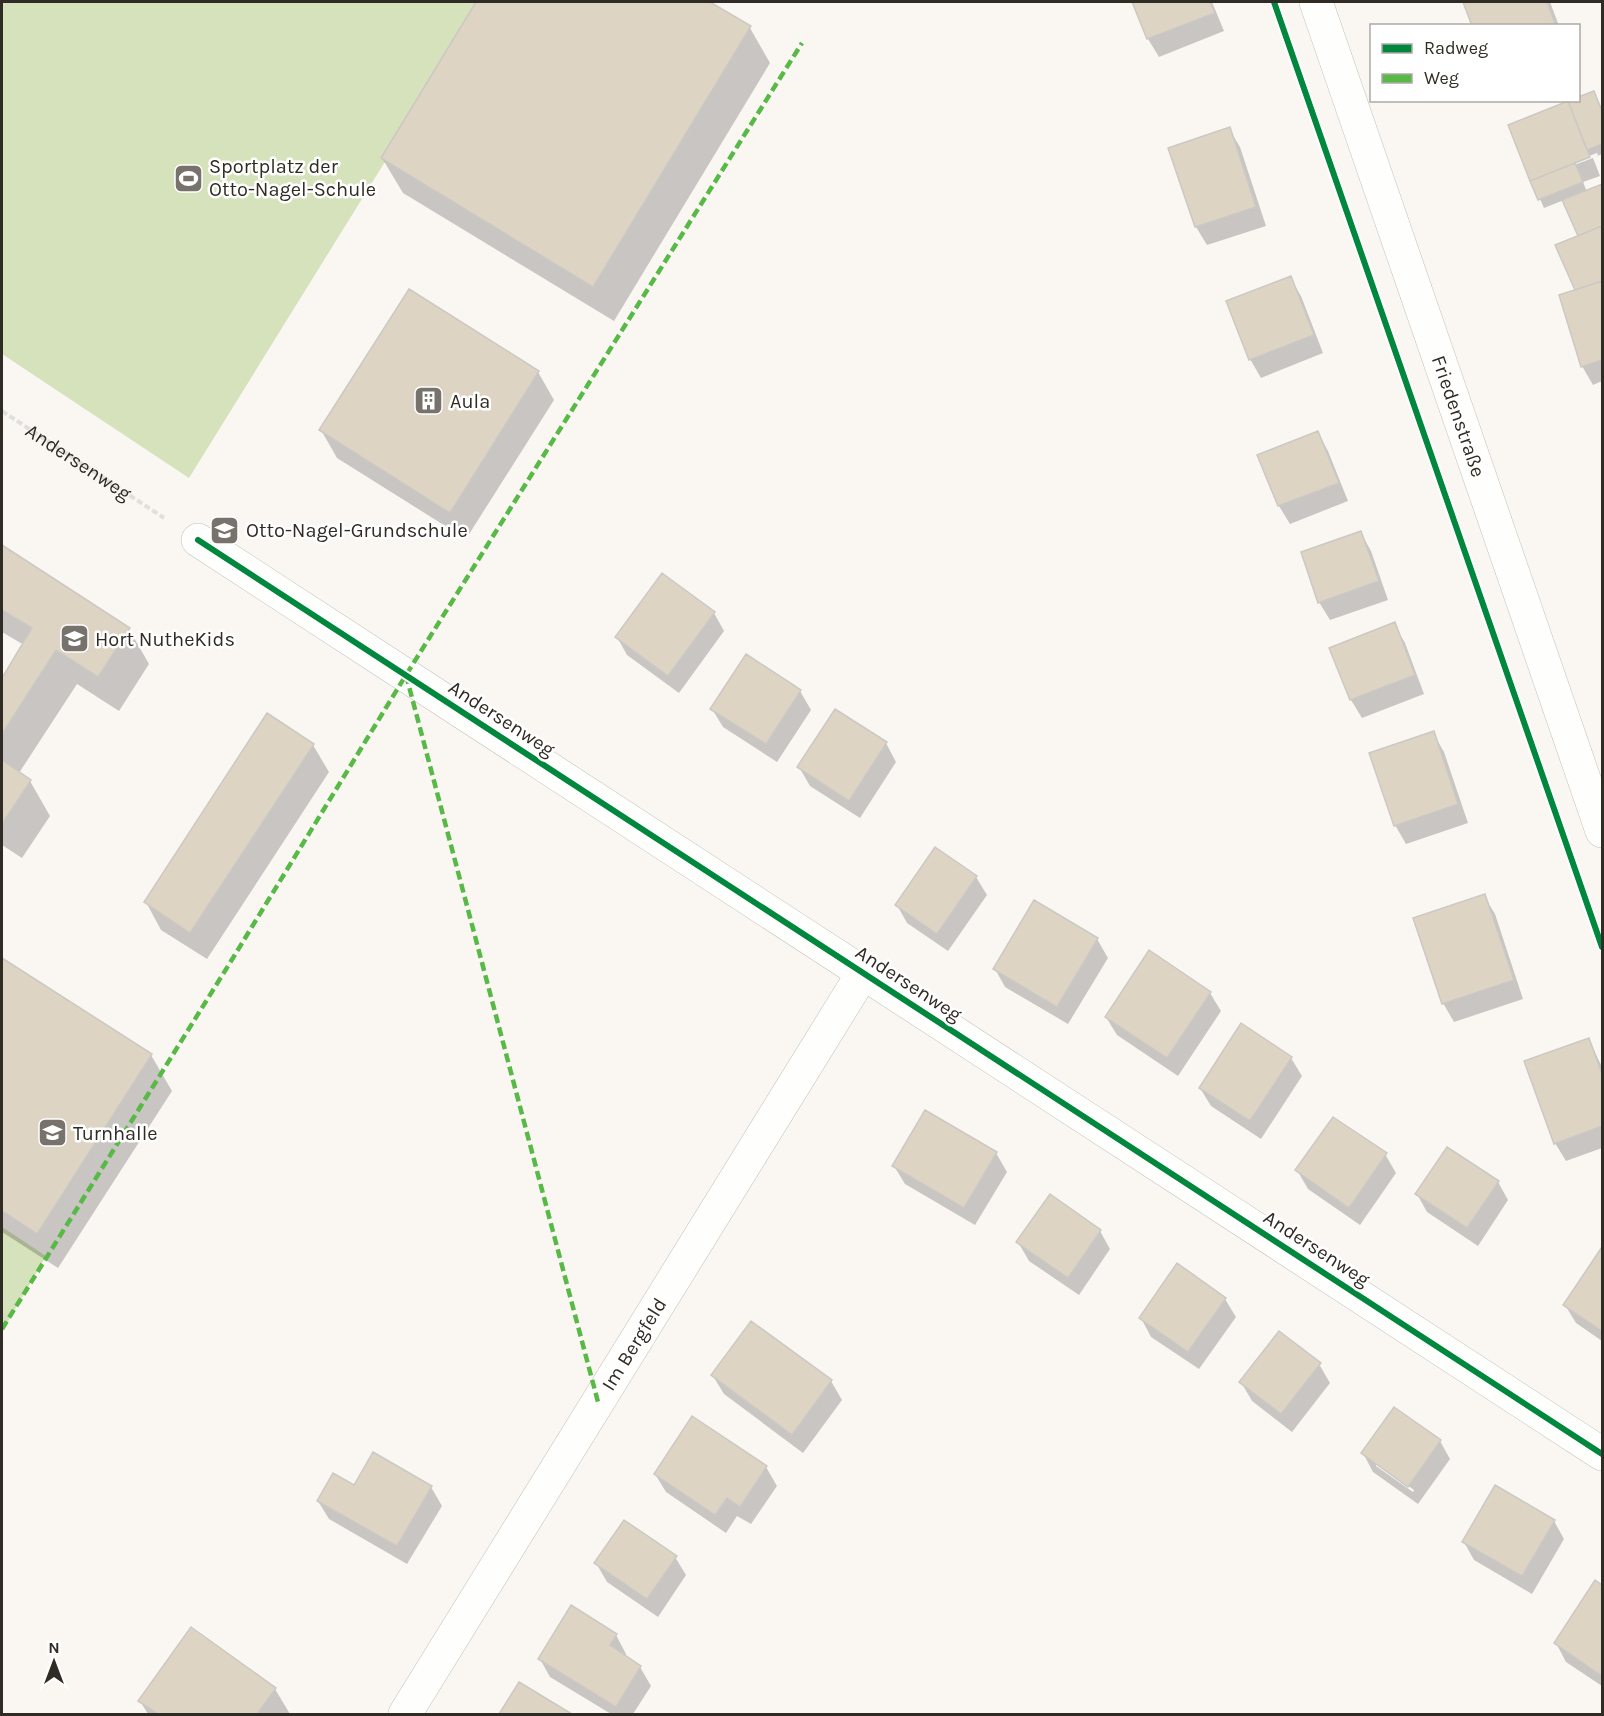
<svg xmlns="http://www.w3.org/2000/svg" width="1604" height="1716" font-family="Karla,sans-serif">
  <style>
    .green { fill: #d5e2bb }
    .shadow { fill: #0003; fill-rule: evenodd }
    .building { fill: #ded4c4; stroke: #ccc8c3; stroke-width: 1.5 }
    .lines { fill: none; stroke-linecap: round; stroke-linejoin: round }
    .minor-casing { stroke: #c4c1bb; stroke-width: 34 }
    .major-casing { stroke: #c4c1bb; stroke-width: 34 }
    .path { stroke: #e0dfde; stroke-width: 4; stroke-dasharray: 6 3; stroke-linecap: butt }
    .minor { stroke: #fefefd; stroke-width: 33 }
    .major { stroke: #fefefd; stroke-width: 33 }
    .quiet { stroke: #58b947; stroke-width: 4.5; stroke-dasharray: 9 4.5; stroke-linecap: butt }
    .cycleway-casing { stroke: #fff; stroke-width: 10 }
    .cycleway { stroke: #00873e; stroke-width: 6 }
    .labels { text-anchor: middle; stroke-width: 5; stroke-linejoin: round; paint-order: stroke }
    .poi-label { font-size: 20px; fill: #302b24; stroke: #fff; text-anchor: start }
    .street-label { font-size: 20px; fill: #302b24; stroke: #fff }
  </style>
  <rect width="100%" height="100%" fill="#faf7f3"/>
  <path class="green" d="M 2,2 L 484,2 L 189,478 L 2,354 Z
    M 2,1227 L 46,1256 L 2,1332 Z"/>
  <path class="shadow" d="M 477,2 L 707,2 L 750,28 L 770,63 L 614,321 L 403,193 L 382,158 Z
    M 1133,2 L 1212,2 L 1224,31 L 1159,57 L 1148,39 Z
    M 1465,2 L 1550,2 L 1559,26 L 1473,26 Z
    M 1594,92 L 1602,110 L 1602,154 L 1593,158 L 1600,176 L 1583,182 L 1587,192 L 1602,186 L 1602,381 L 1593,385 L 1582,366 L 1577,291 L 1580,237 L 1564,200 L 1544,208 L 1532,181 L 1598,156 L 1597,153 L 1531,178 L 1578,100 Z
    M 1229,129 L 1240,147 L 1266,226 L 1207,245 L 1196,227 Z
    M 1290,278 L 1301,296 L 1323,353 L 1261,378 L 1250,359 Z
    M 538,372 L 554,400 L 466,539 L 337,458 L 321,430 Z
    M 1318,433 L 1328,451 L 1348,501 L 1290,524 L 1279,506 L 1259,455 Z
    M 1361,533 L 1371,551 L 1388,600 L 1330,620 L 1319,602 Z
    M 2,547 L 129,629 L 149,664 L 119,711 L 77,684 L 19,773 L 30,781 L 50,816 L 22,858 L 2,845 L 2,681 L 24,645 L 2,632 Z
    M 714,613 L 724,631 L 679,693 L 627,655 L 617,637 Z
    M 1394,624 L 1405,643 L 1424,694 L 1362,718 L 1351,700 Z
    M 746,656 L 800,691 L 811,710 L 777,762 L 723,727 L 712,709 Z
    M 1433,733 L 1444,752 L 1468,823 L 1406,844 L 1395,825 Z
    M 886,743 L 896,762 L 860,818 L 810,786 L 799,767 Z
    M 313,745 L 329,772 L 207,959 L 161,930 L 146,902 Z
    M 976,877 L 987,895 L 948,951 L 907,923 L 897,905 Z
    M 1484,896 L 1495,914 L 1523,999 L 1454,1022 L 1443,1003 Z
    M 1097,939 L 1108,958 L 1068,1024 L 1005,987 L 995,969 Z
    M 2,960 L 151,1055 L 172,1091 L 58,1268 L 2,1232 Z
    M 1210,993 L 1221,1011 L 1178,1076 L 1117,1035 L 1106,1017 Z
    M 1589,1040 L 1602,1067 L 1602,1148 L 1566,1161 L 1555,1143 Z
    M 1291,1058 L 1302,1076 L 1261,1139 L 1211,1106 L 1200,1088 Z
    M 996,1153 L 1007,1172 L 975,1225 L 905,1184 L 894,1166 Z
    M 1385,1154 L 1396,1173 L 1360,1225 L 1308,1189 L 1297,1170 Z
    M 1498,1182 L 1508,1200 L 1478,1246 L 1427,1212 L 1417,1194 Z
    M 1100,1231 L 1110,1249 L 1079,1295 L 1029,1261 L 1018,1242 Z
    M 1602,1250 L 1602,1341 L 1576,1323 L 1565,1305 Z
    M 1225,1299 L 1236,1317 L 1199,1369 L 1151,1337 L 1141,1318 Z
    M 1319,1364 L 1330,1383 L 1292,1432 L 1252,1401 L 1241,1382 Z
    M 713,1376 L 831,1381 L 842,1400 L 803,1453 L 724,1394 Z
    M 1440,1441 L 1450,1459 L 1418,1504 L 1373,1472 L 1363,1453 ZM 1376,1462 L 1414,1490 L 1413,1492 L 1376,1466 Z
    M 766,1467 L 777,1486 L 751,1524 L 737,1516 L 726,1533 L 666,1492 L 655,1474 Z
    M 354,1487 L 431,1487 L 442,1506 L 407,1564 L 329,1519 L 318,1501 Z
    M 1554,1521 L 1564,1539 L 1532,1594 L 1474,1560 L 1464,1542 Z
    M 675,1557 L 686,1575 L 658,1617 L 607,1582 L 596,1563 Z
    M 1596,1582 L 1602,1586 L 1602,1686 L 1566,1662 L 1556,1643 Z
    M 616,1635 L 626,1654 L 624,1657 L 640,1667 L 651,1686 L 633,1714 L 611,1714 L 550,1677 L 540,1659 Z
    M 519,1684 L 569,1714 L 501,1714 Z
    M 275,1689 L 290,1714 L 148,1714 L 140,1701 Z"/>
  <path class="building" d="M 476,2 L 710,2 L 751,26 L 593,287 L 381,158 Z
    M 1132,2 L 1210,2 L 1215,13 L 1147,39 Z
    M 1463,2 L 1547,2 L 1556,26 L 1472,26 Z
    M 1594,91 L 1602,111 L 1602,144 L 1587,150 L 1568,101 L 1578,100 L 1578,97 Z
    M 1568,101 L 1590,157 L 1530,181 L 1508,125 Z
    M 1230,127 L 1256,207 L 1195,227 L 1168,148 Z
    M 1575,163 L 1583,182 L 1538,200 L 1530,181 Z
    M 1602,184 L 1602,226 L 1578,236 L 1562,200 Z
    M 1602,226 L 1602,281 L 1575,290 L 1555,245 Z
    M 1291,276 L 1314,335 L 1249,360 L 1226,301 Z
    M 1602,281 L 1602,360 L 1581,367 L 1559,295 Z
    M 409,289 L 539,371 L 450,513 L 319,430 Z
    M 1318,431 L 1339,483 L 1278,506 L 1257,455 Z
    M 1361,531 L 1379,581 L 1318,603 L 1301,552 Z
    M 2,545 L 130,628 L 98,677 L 56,650 L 2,734 L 2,678 L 32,628 L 2,610 Z
    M 662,573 L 715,612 L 668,676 L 615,637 Z
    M 1395,622 L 1415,675 L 1350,700 L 1329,648 Z
    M 746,654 L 801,690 L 766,744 L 710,709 Z
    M 835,709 L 887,742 L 849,801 L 797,767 Z
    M 267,713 L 314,744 L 190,933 L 144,902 Z
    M 1434,731 L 1458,804 L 1394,826 L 1369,753 Z
    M 2,760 L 31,780 L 2,824 Z
    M 935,847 L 977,876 L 937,934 L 895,905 Z
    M 1485,894 L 1514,980 L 1442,1004 L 1413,918 Z
    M 1034,900 L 1098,938 L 1057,1007 L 993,969 Z
    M 1149,950 L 1211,992 L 1167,1058 L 1105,1017 Z
    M 2,958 L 152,1054 L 37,1234 L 2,1211 Z
    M 1241,1023 L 1292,1057 L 1250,1121 L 1199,1088 Z
    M 1589,1038 L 1602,1074 L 1602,1126 L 1554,1144 L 1524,1061 Z
    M 925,1110 L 997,1152 L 964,1208 L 892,1166 Z
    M 1333,1117 L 1387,1153 L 1349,1208 L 1295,1170 Z
    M 1447,1147 L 1499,1181 L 1467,1228 L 1415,1194 Z
    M 1050,1194 L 1101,1230 L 1068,1278 L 1016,1242 Z
    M 1602,1247 L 1602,1331 L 1563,1305 Z
    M 1177,1263 L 1226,1298 L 1188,1352 L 1139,1318 Z
    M 751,1321 L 832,1380 L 792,1435 L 711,1375 Z
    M 1279,1331 L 1321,1363 L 1281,1414 L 1239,1382 Z
    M 1394,1407 L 1441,1440 L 1408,1487 L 1361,1453 Z
    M 692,1416 L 767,1466 L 740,1507 L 727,1498 L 715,1515 L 654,1474 Z
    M 373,1452 L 432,1486 L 397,1546 L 317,1501 L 333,1473 L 354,1485 Z
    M 1495,1485 L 1555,1520 L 1522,1576 L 1462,1542 Z
    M 624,1520 L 677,1556 L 647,1599 L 594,1563 Z
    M 1595,1580 L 1602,1585 L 1602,1676 L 1554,1643 Z
    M 571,1605 L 617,1634 L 610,1645 L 641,1666 L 616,1707 L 538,1659 Z
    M 191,1627 L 276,1688 L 257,1714 L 158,1714 L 138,1701 Z
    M 519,1682 L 572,1714 L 499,1714 Z"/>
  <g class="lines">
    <defs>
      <g id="minor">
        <path d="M 198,540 L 1602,1454"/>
        <path id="s2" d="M 405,1714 L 863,973"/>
      </g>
      <g id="major">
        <path id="s3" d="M 1316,2 L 1602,831"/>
      </g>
    </defs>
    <use href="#minor" class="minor-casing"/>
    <use href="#major" class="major-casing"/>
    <path class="path" id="s1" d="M 2,411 L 164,518"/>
    <use href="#minor" class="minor"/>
    <use href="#major" class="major"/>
    <path class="quiet" d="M 406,675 L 598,1402
      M 2,1329 L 228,966 L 406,675 L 802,43"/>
    <defs>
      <path id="cycleway" d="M 1274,2 L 1602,947
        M 198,540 L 1602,1454"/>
    </defs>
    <use href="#cycleway" class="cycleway-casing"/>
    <use href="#cycleway" class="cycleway"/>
  </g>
  <defs>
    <symbol id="stadium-square" viewBox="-11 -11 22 22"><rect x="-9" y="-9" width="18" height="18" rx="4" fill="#77726c" stroke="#fff"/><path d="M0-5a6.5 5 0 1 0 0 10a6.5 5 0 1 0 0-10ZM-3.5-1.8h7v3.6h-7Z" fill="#fff"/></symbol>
    <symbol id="building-square" viewBox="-11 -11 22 22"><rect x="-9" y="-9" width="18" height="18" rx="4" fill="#77726c" stroke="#fff"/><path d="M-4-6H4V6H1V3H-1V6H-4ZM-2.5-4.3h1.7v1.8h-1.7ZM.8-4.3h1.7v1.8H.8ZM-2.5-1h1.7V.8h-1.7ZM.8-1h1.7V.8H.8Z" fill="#fff"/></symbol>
    <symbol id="school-square" viewBox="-11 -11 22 22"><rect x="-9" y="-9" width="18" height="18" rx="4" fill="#77726c" stroke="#fff"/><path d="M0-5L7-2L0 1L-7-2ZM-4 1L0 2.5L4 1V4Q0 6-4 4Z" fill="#fff"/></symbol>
  </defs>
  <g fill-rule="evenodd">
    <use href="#stadium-square" x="172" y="162" width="33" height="33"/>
    <use href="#building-square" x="412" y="384" width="33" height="33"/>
    <use href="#school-square" x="208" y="514" width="33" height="33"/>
    <use href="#school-square" x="58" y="622" width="33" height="33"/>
    <use href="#school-square" x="36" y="1116" width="33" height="33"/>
  </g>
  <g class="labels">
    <g class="poi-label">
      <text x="209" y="173">Sportplatz der<tspan x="209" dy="23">Otto-Nagel-Schule</tspan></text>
      <text x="450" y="408">Aula</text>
      <text x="246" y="537">Otto-Nagel-Grundschule</text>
      <text x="95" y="646">Hort NutheKids</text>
      <text x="73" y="1140">Turnhalle</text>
    </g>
    <g class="street-label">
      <text dy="7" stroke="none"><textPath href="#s3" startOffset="438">Friedenstraße</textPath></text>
      <text dy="7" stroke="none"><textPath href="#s1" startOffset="92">Andersenweg</textPath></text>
      <text transform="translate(502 718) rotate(33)" y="7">Andersenweg</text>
      <text transform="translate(909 983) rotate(33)" y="7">Andersenweg</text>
      <text transform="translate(1317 1248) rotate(33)" y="7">Andersenweg</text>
      <text dy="7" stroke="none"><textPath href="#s2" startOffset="435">Im Bergfeld</textPath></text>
    </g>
  </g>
  <rect width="1604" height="1716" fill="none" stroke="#302b24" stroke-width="6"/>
  <rect x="1370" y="24" width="210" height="78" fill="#ffffff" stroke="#acaaa7" stroke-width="1.5"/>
  <rect x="1382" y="44" width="30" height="9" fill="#00873e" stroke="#acaaa7" stroke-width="1.5"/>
  <text x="1424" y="54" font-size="18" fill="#302b24">Radweg</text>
  <rect x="1382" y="74" width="30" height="9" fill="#58b947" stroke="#acaaa7" stroke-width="1.5"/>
  <text x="1424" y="84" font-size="18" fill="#302b24">Weg</text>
  <g transform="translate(54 1662)" stroke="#ffffff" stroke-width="4.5" paint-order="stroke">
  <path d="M0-4.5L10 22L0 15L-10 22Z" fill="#302b24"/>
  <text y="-9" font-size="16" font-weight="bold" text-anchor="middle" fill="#302b24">N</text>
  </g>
</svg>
